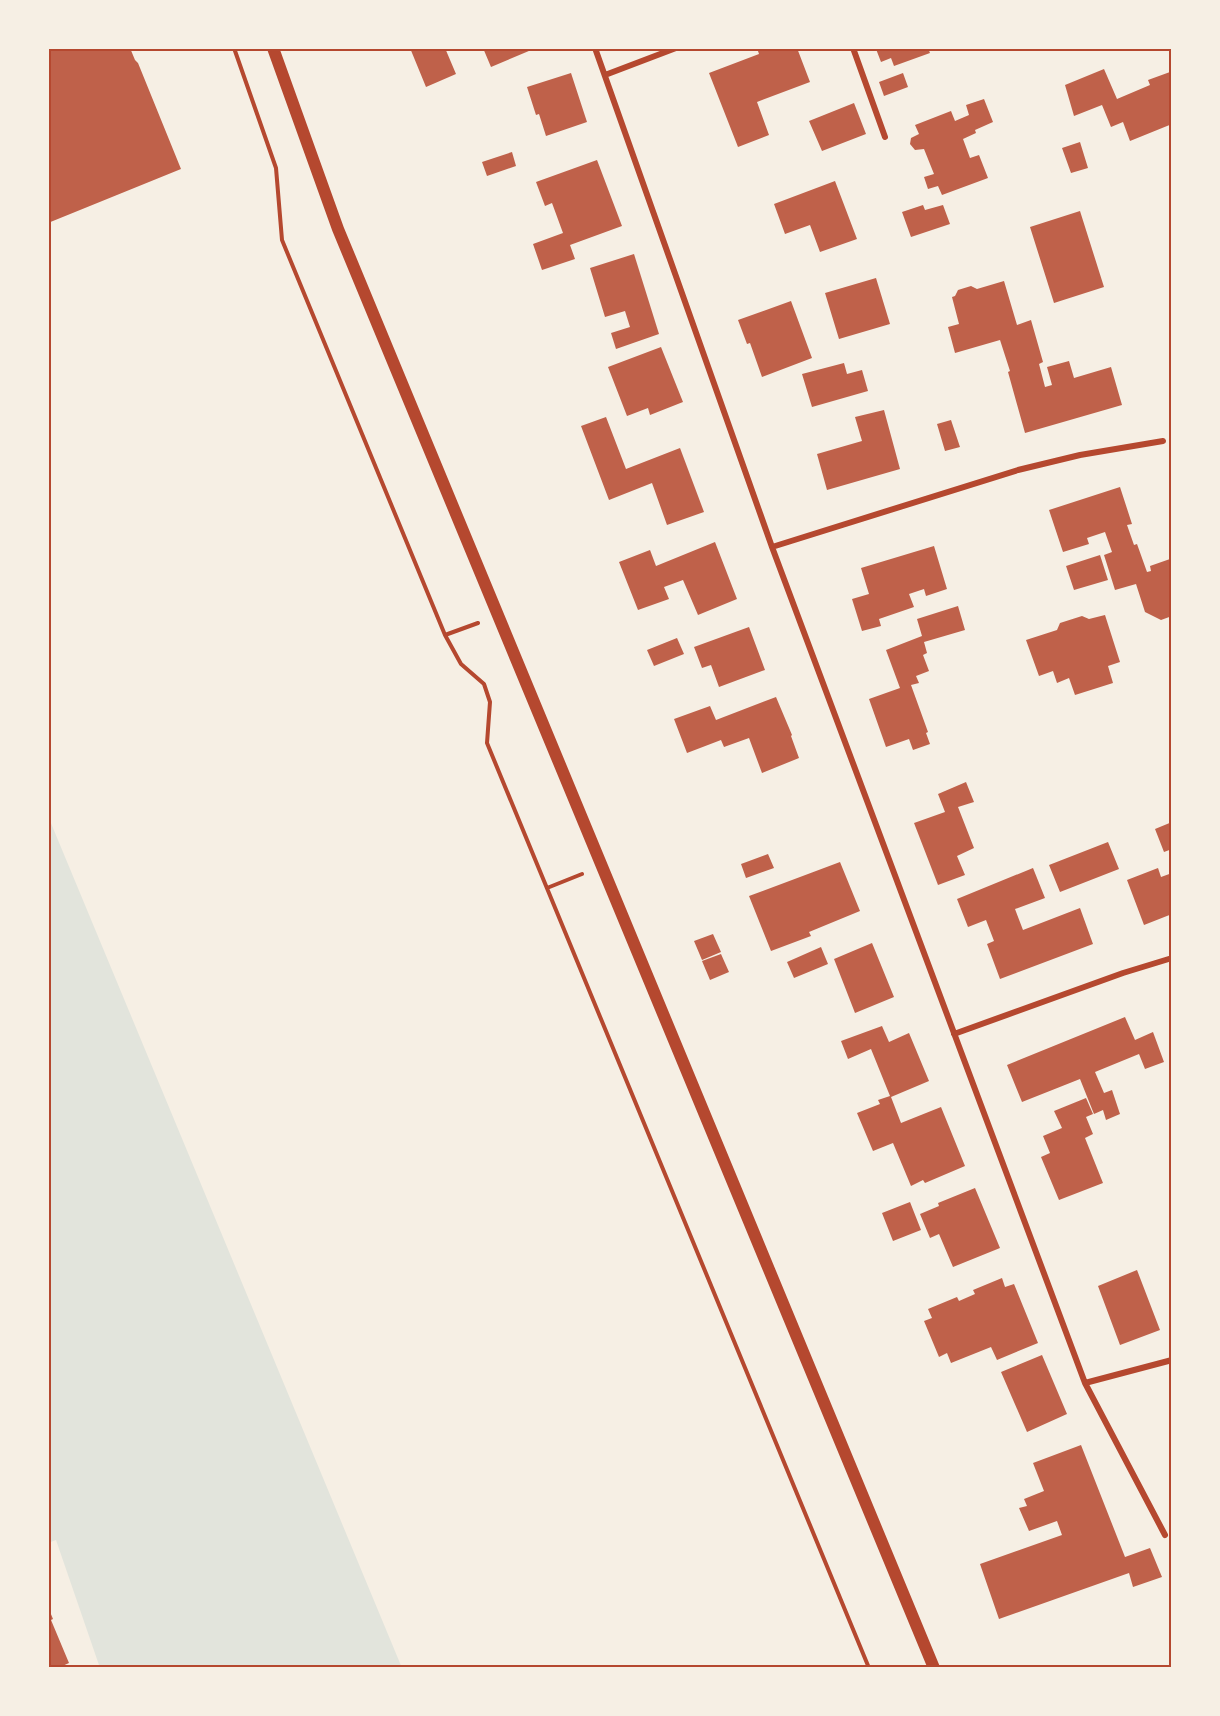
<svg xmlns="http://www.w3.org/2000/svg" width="1220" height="1716" font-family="'Zilla Slab',serif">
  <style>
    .green { fill: #e2e4dc }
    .building { fill: #bf614a }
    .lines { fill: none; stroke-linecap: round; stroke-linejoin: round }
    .path { stroke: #b5482f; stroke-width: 4 }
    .minor { stroke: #b5482f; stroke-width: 6 }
    .secondary { stroke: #b5482f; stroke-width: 12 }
    .neatline { fill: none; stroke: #b5482f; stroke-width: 2 }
  </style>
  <rect width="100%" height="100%" fill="#f6efe4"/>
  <path class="green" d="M 48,816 L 402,1668 L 100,1668 L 56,1540 L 48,1543 Z"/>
  <path class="building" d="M 48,48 L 130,48 L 135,60 L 138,63 L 181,169 L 48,223 Z
    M 410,48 L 445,48 L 456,74 L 426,87 Z
    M 483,48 L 536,48 L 491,67 Z
    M 757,48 L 797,48 L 810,82 L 757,102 L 769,135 L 738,147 L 709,73 L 759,54 Z
    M 880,48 L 928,48 L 930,53 L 894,66 L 891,58 L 881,62 L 876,49 Z
    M 1104,69 L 1117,99 L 1150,85 L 1148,80 L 1170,72 L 1172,78 L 1172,124 L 1130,141 L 1123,122 L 1111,127 L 1102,105 L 1074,116 L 1065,85 Z
    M 571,73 L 587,122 L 546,136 L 539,114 L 536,115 L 527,87 Z
    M 903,73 L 908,87 L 884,96 L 879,82 Z
    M 984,99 L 993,122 L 975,130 L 976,133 L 963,139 L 970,158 L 979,155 L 988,178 L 942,195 L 938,186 L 928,189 L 924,177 L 934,174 L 924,149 L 915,150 L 910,144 L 911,138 L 919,134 L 915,125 L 951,111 L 955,121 L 969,115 L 966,105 Z
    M 854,103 L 866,134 L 822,151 L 809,121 Z
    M 1080,142 L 1088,168 L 1071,173 L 1062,148 Z
    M 512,152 L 516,166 L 487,176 L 482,162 Z
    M 597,160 L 622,226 L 570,245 L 575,259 L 542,270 L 533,244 L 563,233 L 552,203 L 545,206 L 536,182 Z
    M 835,181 L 857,239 L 820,252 L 810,225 L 785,234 L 774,204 Z
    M 923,205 L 925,210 L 943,205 L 950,224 L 911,237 L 902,212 Z
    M 1080,211 L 1104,287 L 1054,303 L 1030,227 Z
    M 634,254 L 659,334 L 616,349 L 611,333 L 630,327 L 625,311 L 605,317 L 590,268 Z
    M 876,278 L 890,324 L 839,339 L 825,293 Z
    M 1004,281 L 1017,325 L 1031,320 L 1043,362 L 1039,364 L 1045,387 L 1052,385 L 1047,367 L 1069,361 L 1074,378 L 1111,367 L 1122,405 L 1025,433 L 1008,372 L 1010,371 L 1000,340 L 955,353 L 948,327 L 959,324 L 952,297 L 955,296 L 958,290 L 971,286 L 977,289 Z
    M 791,301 L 812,358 L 762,377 L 750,343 L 747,344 L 738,320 Z
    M 661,347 L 683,402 L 650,415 L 648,408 L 627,416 L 608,367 Z
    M 844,363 L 847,374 L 862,370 L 868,391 L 812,407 L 802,374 Z
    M 884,410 L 900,469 L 827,490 L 817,454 L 862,441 L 855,417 Z
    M 606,417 L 626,469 L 680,448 L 704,512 L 667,525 L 652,483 L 609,500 L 581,426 Z
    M 951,420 L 960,447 L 945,451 L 937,424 Z
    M 1120,487 L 1132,524 L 1127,525 L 1134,545 L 1137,544 L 1147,572 L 1151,571 L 1150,566 L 1170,559 L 1172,564 L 1172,616 L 1161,620 L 1145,612 L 1136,584 L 1115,590 L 1104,555 L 1112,552 L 1105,532 L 1087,538 L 1089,544 L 1063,552 L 1049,510 Z
    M 715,542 L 737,599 L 698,615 L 683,580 L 664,587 L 669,599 L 638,610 L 619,562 L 650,550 L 656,566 Z
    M 934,546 L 947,589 L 926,596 L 924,589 L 909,594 L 914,607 L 879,619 L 881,626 L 862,631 L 852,599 L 869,594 L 861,568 Z
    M 1100,555 L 1108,580 L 1074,590 L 1066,566 Z
    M 958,606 L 965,630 L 924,642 L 927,653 L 923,655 L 929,671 L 916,676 L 919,683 L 911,685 L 928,732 L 926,733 L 930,744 L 913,750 L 909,739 L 886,747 L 869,699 L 900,688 L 886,650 L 922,636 L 917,619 Z
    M 1105,615 L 1120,662 L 1108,666 L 1113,683 L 1075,695 L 1069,678 L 1057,683 L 1053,671 L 1039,676 L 1026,640 L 1057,630 L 1060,623 L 1082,616 L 1089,619 Z
    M 749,627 L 765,670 L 719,687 L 711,665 L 702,668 L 694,647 Z
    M 677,638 L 684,654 L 654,666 L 647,650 Z
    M 776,697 L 792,735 L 791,736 L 799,758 L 762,773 L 749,738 L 724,747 L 721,740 L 687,753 L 674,719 L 710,706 L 716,720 Z
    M 966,782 L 974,802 L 958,807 L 974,848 L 957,856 L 965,875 L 938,885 L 914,823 L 945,812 L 938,794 Z
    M 1172,822 L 1172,849 L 1164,852 L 1155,829 Z
    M 1108,842 L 1119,869 L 1060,892 L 1049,865 Z
    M 768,854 L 774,868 L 746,878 L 741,864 Z
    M 840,862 L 860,911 L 809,932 L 811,936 L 771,951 L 749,896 Z
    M 1033,868 L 1045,898 L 1015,909 L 1023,930 L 1080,908 L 1093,944 L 1000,979 L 987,944 L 994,941 L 986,920 L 968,927 L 957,899 Z
    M 1158,868 L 1161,877 L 1172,873 L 1172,914 L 1144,925 L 1127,880 Z
    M 713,934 L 721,952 L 702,960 L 694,941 Z
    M 872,943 L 894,997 L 855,1013 L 834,959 Z
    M 821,947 L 828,964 L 794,978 L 787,962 Z
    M 721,954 L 729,972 L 710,980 L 702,961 Z
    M 1125,1017 L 1135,1040 L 1153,1032 L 1164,1062 L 1145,1069 L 1139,1054 L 1095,1072 L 1104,1093 L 1112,1090 L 1120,1114 L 1106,1120 L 1103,1110 L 1094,1114 L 1080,1079 L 1022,1102 L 1007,1065 Z
    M 882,1026 L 889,1042 L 909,1033 L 929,1081 L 891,1097 L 901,1123 L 941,1107 L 965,1166 L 925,1183 L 923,1180 L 911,1186 L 893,1143 L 873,1151 L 857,1113 L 880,1104 L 878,1100 L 890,1096 L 871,1049 L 848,1059 L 841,1041 Z
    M 1086,1098 L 1093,1114 L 1086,1117 L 1093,1134 L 1085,1138 L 1103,1183 L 1059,1200 L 1041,1157 L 1050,1153 L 1043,1136 L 1062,1128 L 1054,1111 Z
    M 975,1188 L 1000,1248 L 953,1267 L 939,1234 L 930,1238 L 920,1214 L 939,1206 L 938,1203 Z
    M 910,1202 L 921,1230 L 893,1241 L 882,1213 Z
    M 1137,1270 L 1160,1330 L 1120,1345 L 1098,1286 Z
    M 1002,1278 L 1005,1287 L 1014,1284 L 1038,1343 L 997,1360 L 991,1347 L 951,1363 L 947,1353 L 939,1357 L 924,1321 L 932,1318 L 928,1309 L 957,1297 L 959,1301 L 975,1294 L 973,1290 Z
    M 1042,1355 L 1067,1414 L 1027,1432 L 1001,1372 Z
    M 1081,1445 L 1125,1557 L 1150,1548 L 1162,1577 L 1133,1587 L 1129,1573 L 999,1619 L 980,1564 L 1062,1535 L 1057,1521 L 1029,1531 L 1019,1508 L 1027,1506 L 1024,1499 L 1044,1491 L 1033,1463 Z
    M 48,1607 L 53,1619 L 51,1620 L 69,1663 L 58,1668 L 48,1668 Z"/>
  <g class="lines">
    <path class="path" d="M 234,48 L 276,168 L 282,240 L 445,635 L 461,664 L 484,684 L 490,702 L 487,743 L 869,1668
      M 445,635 L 478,623
      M 547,888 L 582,874"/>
    <path class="minor" d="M 595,48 L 772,547 L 1085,1383 L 1165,1535
      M 853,48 L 885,137
      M 605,75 L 676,48
      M 772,547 L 1018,470 L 1080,455 L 1163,441
      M 954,1034 L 1123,973 L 1172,958
      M 1085,1383 L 1172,1360"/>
    <path class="secondary" d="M 273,48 L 338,229 L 934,1668"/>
  </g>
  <rect width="1220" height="1716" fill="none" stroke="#f6efe4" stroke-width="99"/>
  <rect x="50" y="50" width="1120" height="1616" class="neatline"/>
</svg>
